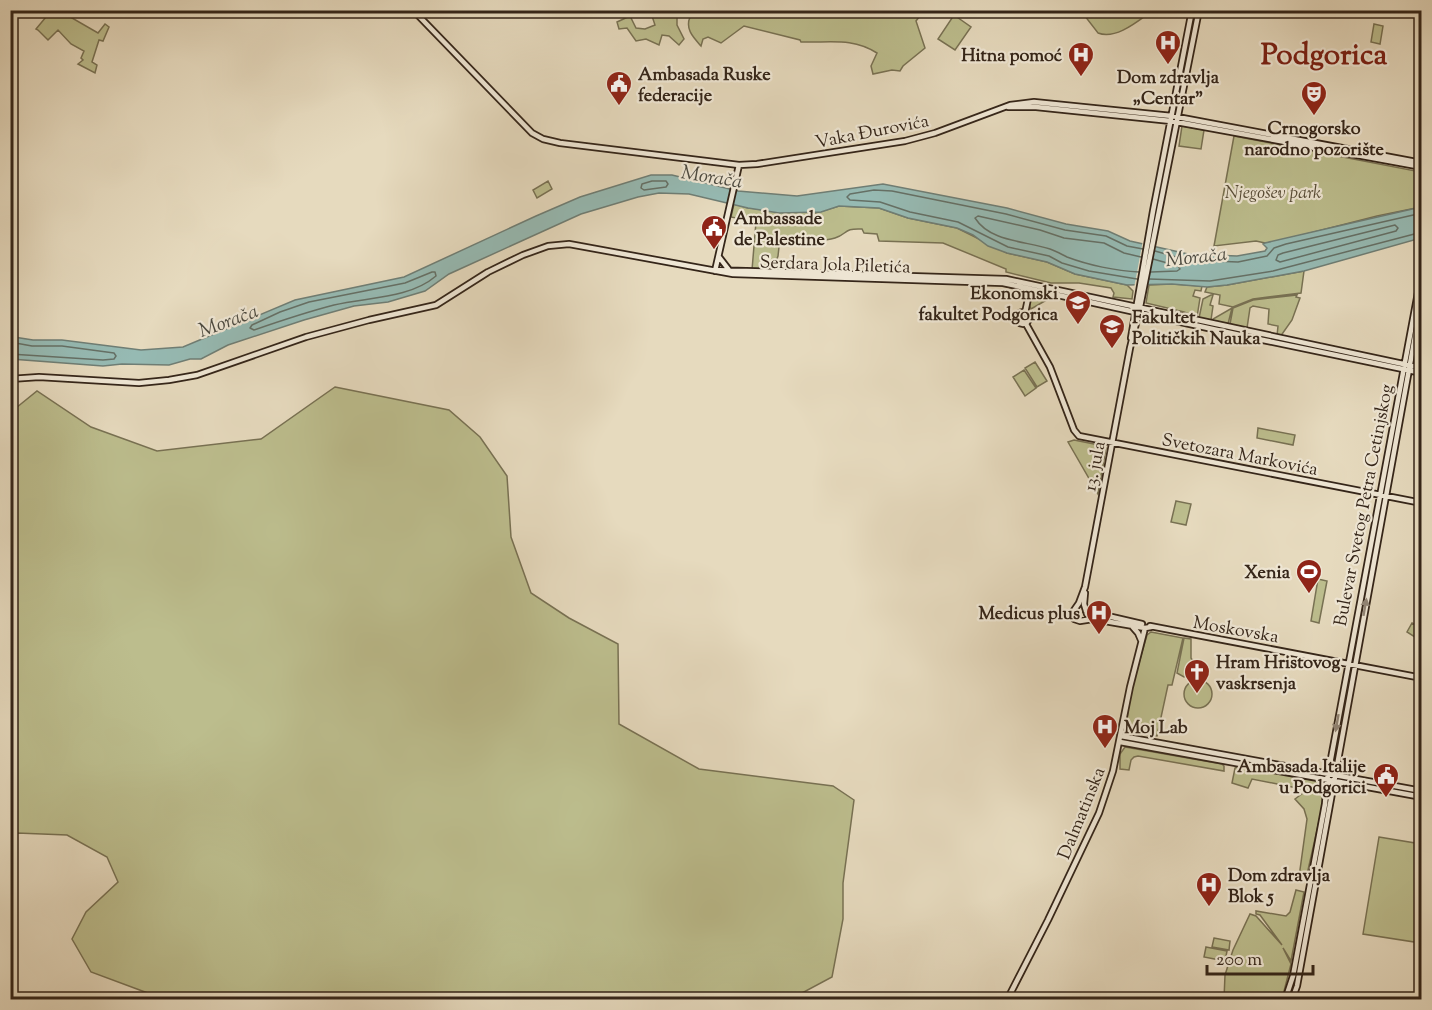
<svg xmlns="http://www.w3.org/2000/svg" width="1432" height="1010" font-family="'Sorts Mill Goudy',serif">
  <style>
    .green { fill: #bcbd8d; stroke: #787153; stroke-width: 1.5 }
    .water { fill: #96bab3; stroke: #6f7e75; stroke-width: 1.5 }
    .pier { fill: #e6dabe }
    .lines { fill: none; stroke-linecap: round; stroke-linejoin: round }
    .shore { stroke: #657066; stroke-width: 1.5 }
    .secondary-casing { stroke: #342519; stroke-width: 8 }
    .secondary { stroke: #efe7d5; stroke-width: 4.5 }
    .oneway { fill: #928677 }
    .labels { text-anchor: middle; stroke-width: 4.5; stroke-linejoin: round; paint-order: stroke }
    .poi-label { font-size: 18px; font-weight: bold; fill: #342519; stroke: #efe7d5; text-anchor: start }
    .street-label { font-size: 18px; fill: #342519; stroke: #efe7d5 }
    .park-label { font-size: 18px; font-style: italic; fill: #564b36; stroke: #efe7d5 }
    .water-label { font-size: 20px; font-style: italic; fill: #4c4a40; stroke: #efe7d5 }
    .town-label { font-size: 30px; font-weight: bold; fill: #7a1f14; stroke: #efe7d5 }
  </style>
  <rect width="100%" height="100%" fill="#e6dabe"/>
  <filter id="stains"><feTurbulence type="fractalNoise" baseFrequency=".00333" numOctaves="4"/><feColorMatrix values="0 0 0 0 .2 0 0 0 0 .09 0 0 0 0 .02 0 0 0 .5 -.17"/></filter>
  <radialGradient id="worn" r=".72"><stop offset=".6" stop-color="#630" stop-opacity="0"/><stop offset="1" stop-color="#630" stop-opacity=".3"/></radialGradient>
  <path class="green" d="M 51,11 L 60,11 L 98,33 L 105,24 L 109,27 L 103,41 L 99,40 L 92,62 L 97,65 L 95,73 L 78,64 L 83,60 L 81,58 L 84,51 L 71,44 L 58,30 L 48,40 L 38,30 L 36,29 Z
    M 660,11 L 924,11 L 916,21 L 925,48 L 903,66 L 900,71 L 892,70 L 873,74 L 871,66 L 877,53 C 852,37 829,43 801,42 L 800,40 L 744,26 L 721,43 L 708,37 L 703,39 L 701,46 C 693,37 685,29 690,17 L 686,12 L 677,17 L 677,25 L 684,39 L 679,45 L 669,36 L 662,35 L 659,45 L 646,39 L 636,41 L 627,28 L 619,29 L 617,22 L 630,16 L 636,28 L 645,29 L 655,25 L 651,13 L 661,15 Z
    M 1081,11 L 1152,11 C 1138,21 1116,40 1098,33 Z
    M 954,15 L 971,27 L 955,50 L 938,39 Z
    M 1374,24 L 1383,26 L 1380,44 L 1371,42 Z
    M 1182,126 L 1204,130 L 1201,149 L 1179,146 Z
    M 1234,136 L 1421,172 L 1421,207 L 1377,216 L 1275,242 L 1265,243 L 1256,241 L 1214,246 Z
    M 548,181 L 552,189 L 537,198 L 533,190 Z
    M 734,204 L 748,208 L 816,213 L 839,206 L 879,208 L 908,218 L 957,228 L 1007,253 L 1047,262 L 1075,274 L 1127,285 L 1133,291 L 1132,299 L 1113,297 L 1114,293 L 1111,288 L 1079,283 L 1051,283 L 1006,272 L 1006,269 L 943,243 L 879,241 L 877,234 L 864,233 L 862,229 C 843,228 848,234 835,238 C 818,243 797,238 780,238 L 778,256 L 772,272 L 752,270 L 756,222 L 731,217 Z
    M 1304,271 L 1301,293 L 1253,299 L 1233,307 L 1219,304 L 1220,295 L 1205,292 L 1207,287 L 1227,285 Z
    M 1172,284 L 1202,286 L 1201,291 L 1195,290 L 1193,296 L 1200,298 L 1197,317 L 1184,312 L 1146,303 L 1149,285 Z
    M 1034,295 L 1050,298 L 1031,309 C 1028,304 1029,299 1034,295 Z
    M 1211,295 L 1213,295 L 1210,305 L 1213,306 L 1211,320 L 1199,318 L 1203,299 Z
    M 1297,295 L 1296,297 L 1300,298 L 1292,320 L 1280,337 L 1277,336 L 1278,326 L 1268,324 L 1269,309 L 1253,306 L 1250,308 L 1247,328 L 1230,324 L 1233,308 L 1253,300 Z
    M 1232,308 L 1228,324 L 1212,321 L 1213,319 Z
    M 1035,362 L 1047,381 L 1037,387 L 1025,368 Z
    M 1024,370 L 1036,388 L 1025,396 L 1013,377 Z
    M 335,387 L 449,410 L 480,437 L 507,476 L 511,537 L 531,593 L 569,618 L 618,644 L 619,724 L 699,769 L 833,786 L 854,800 L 843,883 L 843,919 L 832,977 L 789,1000 L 157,1000 L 153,995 L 91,972 L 72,939 L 86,912 L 118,882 L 107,857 L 67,835 L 17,833 L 11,839 L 11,412 L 37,391 L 91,427 L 157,451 L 261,439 Z
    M 1258,428 L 1295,435 L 1293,445 L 1257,438 Z
    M 1074,440 L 1104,446 L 1106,448 L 1098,494 L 1068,442 Z
    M 1176,501 L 1191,504 L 1186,525 L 1171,522 Z
    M 1318,579 L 1327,581 L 1319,623 L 1311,621 Z
    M 1412,623 L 1421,628 L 1421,641 L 1407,632 Z
    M 1151,632 L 1183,638 L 1172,685 L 1168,685 L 1157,736 L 1129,732 L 1126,729 L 1130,694 L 1147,635 Z
    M 1184,638 L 1191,639 L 1191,658 L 1194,663 L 1205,668 L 1204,673 L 1195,672 L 1184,677 L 1177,673 Z
    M1184 694a14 14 0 1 1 28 0a14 14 0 1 1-28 0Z
    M 1125,747 L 1222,764 L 1224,766 L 1224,771 L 1138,756 L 1134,757 L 1131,760 L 1129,770 L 1120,769 L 1120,754 Z
    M 1239,766 L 1320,781 L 1326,790 L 1306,879 L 1301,879 L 1299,877 L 1307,819 L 1304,809 L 1295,799 L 1307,790 L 1252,779 L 1248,788 L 1232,783 L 1235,768 Z
    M 1379,837 L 1421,844 L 1421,943 L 1363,934 Z
    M 1296,890 L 1304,892 L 1291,961 L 1283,948 L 1291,964 L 1282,999 L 1224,999 L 1225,975 L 1233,950 L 1250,914 L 1256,916 L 1282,945 L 1260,915 L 1256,914 L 1256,911 L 1286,916 L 1290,912 Z
    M 1214,938 L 1230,941 L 1229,950 L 1212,947 Z
    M 1206,947 L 1227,951 L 1225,961 L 1204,957 Z"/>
  <path class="water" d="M 651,175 L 672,175 L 738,191 L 797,196 L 883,184 L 1007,208 L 1066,224 L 1108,231 L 1130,241 L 1188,254 L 1237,256 L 1265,251 L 1267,248 L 1263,244 L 1265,243 L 1421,207 L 1421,238 L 1304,271 L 1227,285 L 1207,287 L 1172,284 L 1127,285 L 1075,274 L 1047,262 L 1007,253 L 988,246 L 973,235 L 957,228 L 908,218 L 879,208 L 839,206 L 821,212 L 779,213 L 748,208 L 689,194 L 659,193 L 638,197 L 581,214 L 449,274 L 425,291 L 388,302 L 354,306 L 304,320 L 228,345 L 201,359 L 190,359 L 169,365 L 122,364 L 103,366 L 11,359 L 10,332 L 14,337 L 33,340 L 62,340 L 141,350 L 183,347 L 295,300 L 404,277 L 536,216 L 580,197 Z"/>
  <path class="pier" d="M 1143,240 L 1157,242 L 1147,288 L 1134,288 Z"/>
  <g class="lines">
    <path class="shore" d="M 652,181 L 666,181 L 668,184 L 666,187 L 644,190 L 641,188 L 642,184 Z
      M 1395,225 L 1398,228 L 1396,231 L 1280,262 L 1276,260 L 1278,255 L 1283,253 Z
      M 1155,251 L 1187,260 L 1238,262 L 1267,256 L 1274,248 L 1286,244 L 1422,213
      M 432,272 L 435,272 L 436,276 C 409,299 367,297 334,305 C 307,312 280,321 254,330 L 250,328 L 252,325 L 280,312 L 309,302 L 405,283 Z
      M 1139,272 C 1116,271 1088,265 1067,257 C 1061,254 1056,251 1050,249 C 1026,241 990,242 975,218 L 978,216 L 1040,230 L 1064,238 L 1104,243 L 1124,253 L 1141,257
      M 1151,272 L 1177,271 L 1180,269 L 1178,266 L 1153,259
      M 1137,279 L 1089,271 L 1062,263 L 1049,256 L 1008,247 L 958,222 L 910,212 L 880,202 L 850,200 L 847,197 L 850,194 L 874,190 L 892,191 L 1006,214 L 1065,230 L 1106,236 L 1127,246 L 1143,249
      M 1149,279 L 1210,281 L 1273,271 L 1422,232
      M 10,342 L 32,346 L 62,346 L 114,353 L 116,356 L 114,359 L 103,360 L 10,354"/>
    <defs>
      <path id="secondary" d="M 413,10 L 532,133 L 543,139 L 560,143 L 739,165 L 757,164 L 905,141 L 935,133 L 1010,105 L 1034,102 L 1172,116 L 1422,163
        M 1008,107 L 1036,107 L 1171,121 L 1422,167
        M 719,257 L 729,270
        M 711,270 L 1006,279 L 1422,368
        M 715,271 L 739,165
        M1017 318a6 6 0 1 1 12 0a6 6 0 1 1-12 0Z
        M 1025,313 L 1030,289
        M 1026,324 L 1050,367 L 1074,430 L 1079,436 L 1422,503
        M 1131,338 L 1153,211 L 1192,10
        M 10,379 L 39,377 L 139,383 L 169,380 L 197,375 L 306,337 L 369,320 L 436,305 L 488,272 L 523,255 L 548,246 L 569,244 L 733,274 L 1003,283 L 1258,339 L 1422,373
        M 1085,593 L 1084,604 L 1087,614
        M 1086,611 L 1142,624
        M 1131,625 L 1138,633 L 1141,640
        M 1150,626 L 1422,678
        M 1151,627 L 1145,628 L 1093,619 L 1080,621 L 1074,619 L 1072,613 L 1079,603 L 1085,587 L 1130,348 L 1140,307 L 1199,10
        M 1121,736 L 1422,791
        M 1120,742 L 1422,797
        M 1007,1000 L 1048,920 L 1099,813 L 1113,771 L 1130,687 L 1145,628
        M 1285,1000 L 1293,976 L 1325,804 L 1327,780 L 1422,271
        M 1292,1000 L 1297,986 L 1422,298"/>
    </defs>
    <use href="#secondary" class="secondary-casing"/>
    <use href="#secondary" class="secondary"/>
  </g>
  <defs><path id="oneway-solid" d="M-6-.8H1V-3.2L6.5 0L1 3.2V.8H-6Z" transform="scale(1.5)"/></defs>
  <g class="oneway">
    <use href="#oneway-solid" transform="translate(1365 607) rotate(-80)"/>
    <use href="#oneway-solid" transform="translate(1337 723) rotate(100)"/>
  </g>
  <defs>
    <symbol id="hospital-pin" viewBox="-11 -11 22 30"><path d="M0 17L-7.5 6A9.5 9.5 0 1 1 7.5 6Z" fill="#8f2418" stroke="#efe7d5"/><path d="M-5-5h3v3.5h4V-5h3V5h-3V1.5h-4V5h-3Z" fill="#fff"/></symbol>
    <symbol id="civic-pin" viewBox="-11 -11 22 30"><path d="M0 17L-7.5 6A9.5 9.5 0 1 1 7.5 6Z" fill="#8f2418" stroke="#efe7d5"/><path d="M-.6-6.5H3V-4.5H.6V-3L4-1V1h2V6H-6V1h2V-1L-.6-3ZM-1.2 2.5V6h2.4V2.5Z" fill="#fff"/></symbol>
    <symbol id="theatre-pin" viewBox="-11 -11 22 30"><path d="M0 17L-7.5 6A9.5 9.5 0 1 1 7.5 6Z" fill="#8f2418" stroke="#efe7d5"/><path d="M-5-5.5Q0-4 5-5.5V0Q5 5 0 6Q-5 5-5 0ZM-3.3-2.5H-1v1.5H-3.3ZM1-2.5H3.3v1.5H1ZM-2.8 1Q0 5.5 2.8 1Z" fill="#fff"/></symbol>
    <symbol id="university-pin" viewBox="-11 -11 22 30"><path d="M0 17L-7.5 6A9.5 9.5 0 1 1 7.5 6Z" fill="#8f2418" stroke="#efe7d5"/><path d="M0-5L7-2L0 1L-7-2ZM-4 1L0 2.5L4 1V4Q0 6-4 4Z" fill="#fff"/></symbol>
    <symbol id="stadium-pin" viewBox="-11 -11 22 30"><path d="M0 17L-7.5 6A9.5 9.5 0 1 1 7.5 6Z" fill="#8f2418" stroke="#efe7d5"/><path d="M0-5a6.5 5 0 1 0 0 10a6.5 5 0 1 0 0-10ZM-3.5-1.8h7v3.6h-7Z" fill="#fff"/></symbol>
    <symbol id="church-pin" viewBox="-11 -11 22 30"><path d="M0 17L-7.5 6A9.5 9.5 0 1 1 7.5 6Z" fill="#8f2418" stroke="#efe7d5"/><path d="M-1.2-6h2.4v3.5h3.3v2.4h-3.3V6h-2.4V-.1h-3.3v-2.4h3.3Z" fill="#fff"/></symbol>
  </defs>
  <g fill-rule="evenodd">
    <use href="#hospital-pin" x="1153" y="28" width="30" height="40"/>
    <use href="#hospital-pin" x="1066" y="40" width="30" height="40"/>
    <use href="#civic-pin" x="604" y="69" width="30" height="40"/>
    <use href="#theatre-pin" x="1299" y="79" width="30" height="40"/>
    <use href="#civic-pin" x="699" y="213" width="30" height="40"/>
    <use href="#university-pin" x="1063" y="288" width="30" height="40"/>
    <use href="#university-pin" x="1097" y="312" width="30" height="40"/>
    <use href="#stadium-pin" x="1294" y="557" width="30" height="40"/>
    <use href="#hospital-pin" x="1084" y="598" width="30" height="40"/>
    <use href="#church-pin" x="1182" y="657" width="30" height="40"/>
    <use href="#hospital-pin" x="1090" y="712" width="30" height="40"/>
    <use href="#civic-pin" x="1371" y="761" width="30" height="40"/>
    <use href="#hospital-pin" x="1194" y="870" width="30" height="40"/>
  </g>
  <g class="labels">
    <g class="poi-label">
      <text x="1062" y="61" text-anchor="end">Hitna pomoć</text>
      <text x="638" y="80">Ambasada Ruske<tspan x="638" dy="21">federacije</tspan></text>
      <text x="1168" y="83" text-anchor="middle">Dom zdravlja<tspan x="1168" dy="21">„Centar”</tspan></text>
      <text x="1314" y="134" text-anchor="middle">Crnogorsko<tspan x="1314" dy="21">narodno pozorište</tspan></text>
      <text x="734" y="224">Ambassade<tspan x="734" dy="21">de Palestine</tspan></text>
      <text x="1058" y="299" text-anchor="end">Ekonomski<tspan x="1058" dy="21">fakultet Podgorica</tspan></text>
      <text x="1132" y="323">Fakultet<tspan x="1132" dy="21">Političkih Nauka</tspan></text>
      <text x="1290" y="578" text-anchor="end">Xenia</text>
      <text x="1080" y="619" text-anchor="end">Medicus plus</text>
      <text x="1216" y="668">Hram Hristovog<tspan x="1216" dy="21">vaskrsenja</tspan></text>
      <text x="1124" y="733">Moj Lab</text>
      <text x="1366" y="772" text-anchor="end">Ambasada Italije<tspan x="1366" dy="21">u Podgorici</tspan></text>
      <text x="1228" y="881">Dom zdravlja<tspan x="1228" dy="21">Blok 5</tspan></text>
    </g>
    <g class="street-label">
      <text transform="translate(872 131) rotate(-11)" y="6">Vaka Đurovića</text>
      <text transform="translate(835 264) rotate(2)" y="6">Serdara Jola Piletića</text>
      <text transform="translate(1240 454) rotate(11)" y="6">Svetozara Markovića</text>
      <text transform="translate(1094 466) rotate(-79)" y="6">13. jula</text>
      <text transform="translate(1363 505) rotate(-79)" y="6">Bulevar Svetog Petra Cetinjskog</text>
      <text transform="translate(1236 629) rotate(10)" y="6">Moskovska</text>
      <text transform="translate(1081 813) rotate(-68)" y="6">Dalmatinska</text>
    </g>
    <g class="park-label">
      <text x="1273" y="198">Njegošev park</text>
    </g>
    <g class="water-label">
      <text transform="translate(712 176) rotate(9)" y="7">Morača</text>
      <text transform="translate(1196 256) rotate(-6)" y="7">Morača</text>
      <text transform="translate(228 320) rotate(-20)" y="7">Morača</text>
    </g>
    <g class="town-label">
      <text x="1324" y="64">Podgorica</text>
    </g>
  </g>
  <rect width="1432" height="1010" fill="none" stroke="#e6dabe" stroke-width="36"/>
  <rect x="12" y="12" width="1408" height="986" fill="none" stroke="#342519" stroke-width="3"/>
  <rect x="18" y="18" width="1396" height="974" fill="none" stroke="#342519" stroke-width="1.5"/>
  <path d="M1207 965v9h106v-9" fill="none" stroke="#342519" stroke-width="3"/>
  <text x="1216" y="965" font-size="18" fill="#342519" stroke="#efe7d5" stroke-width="4.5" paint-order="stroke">200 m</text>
  <rect width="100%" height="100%" filter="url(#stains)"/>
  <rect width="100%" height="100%" fill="url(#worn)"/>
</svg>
